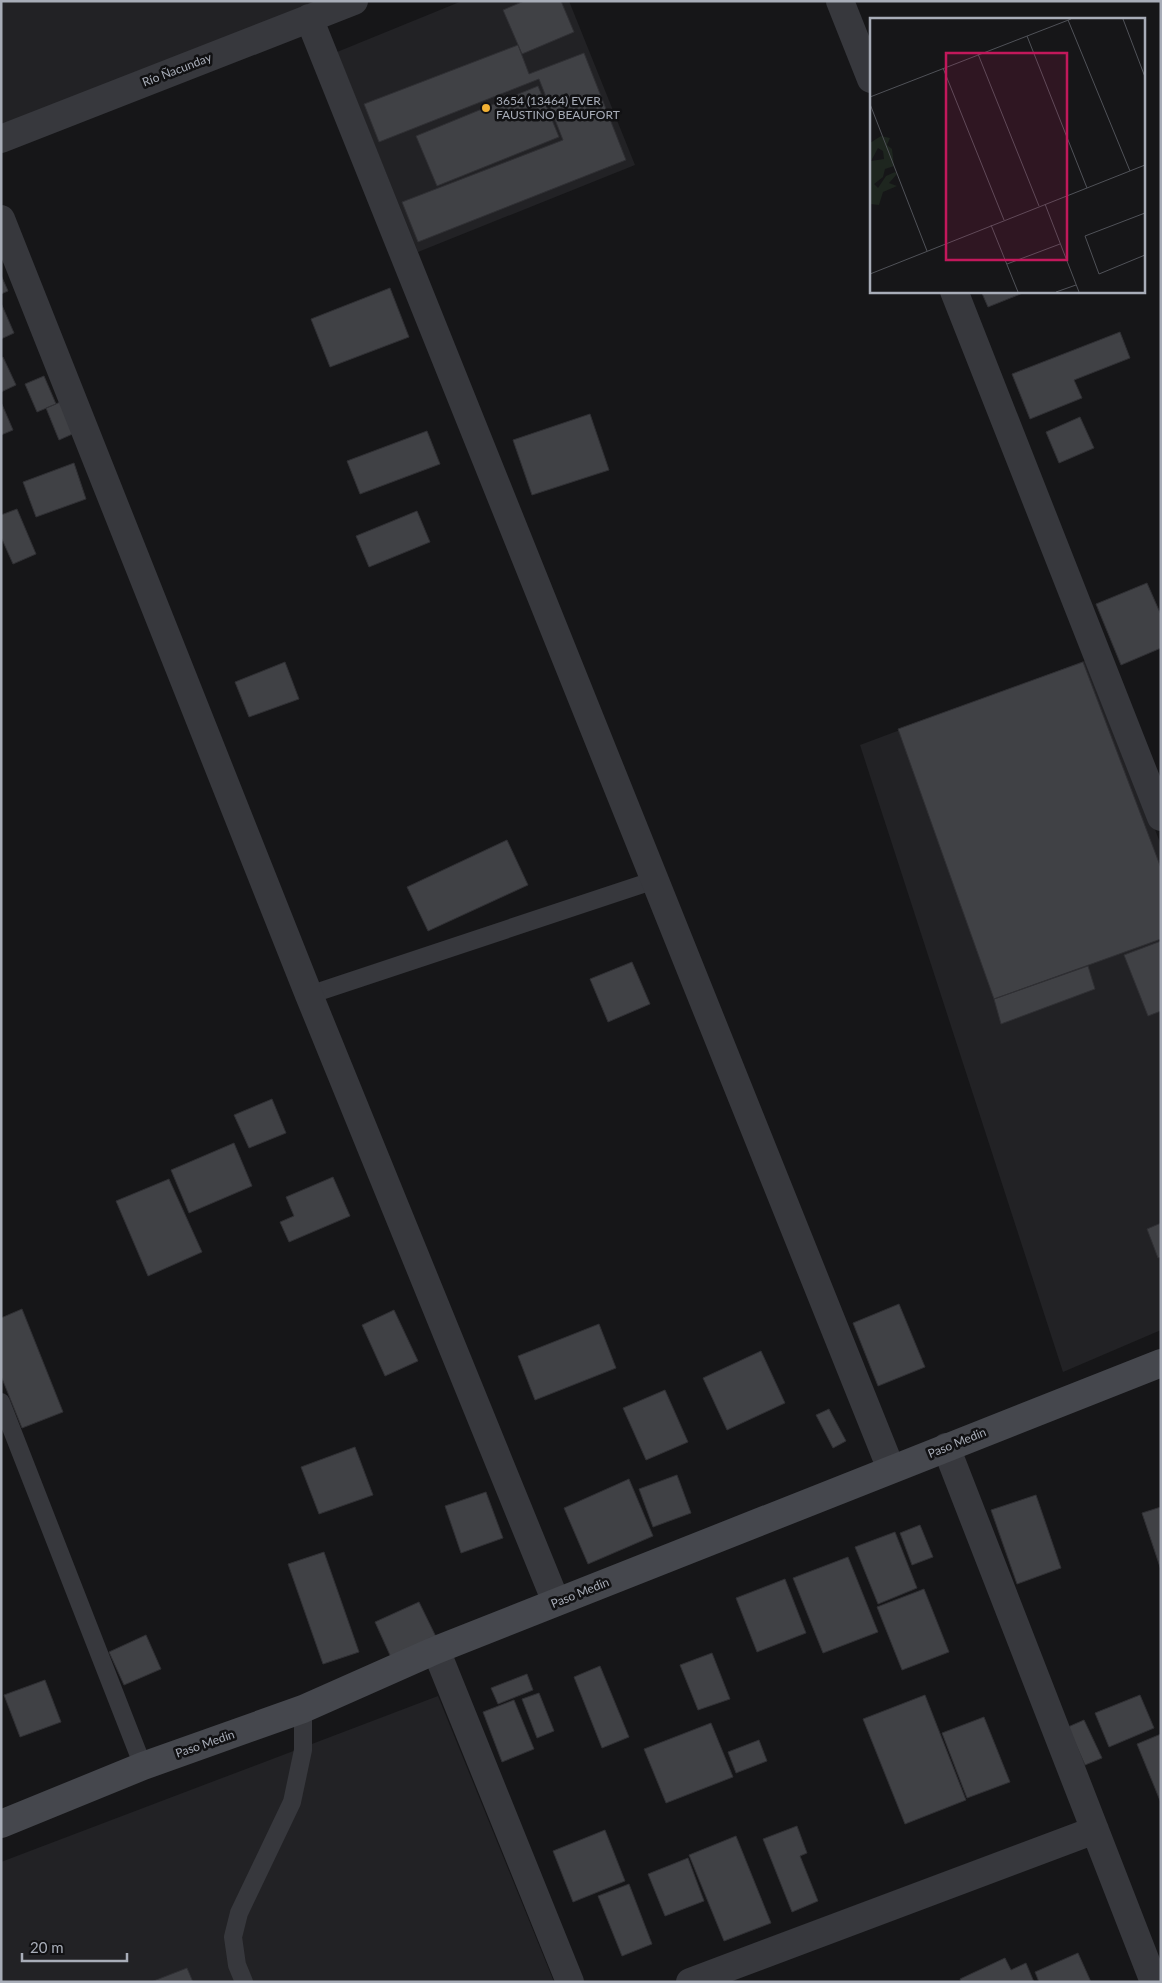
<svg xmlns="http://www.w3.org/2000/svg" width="1162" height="1983" font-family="Lato,sans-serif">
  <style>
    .built { fill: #222225 }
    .building { fill: #404145; stroke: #303034 }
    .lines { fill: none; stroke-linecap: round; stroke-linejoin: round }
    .lane { stroke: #37383d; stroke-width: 18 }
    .street { stroke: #37383d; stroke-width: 28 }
    .secondary { stroke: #45474d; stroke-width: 28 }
    .poi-dot { fill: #f2b134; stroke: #111113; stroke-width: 2 }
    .labels { text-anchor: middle; stroke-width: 5; stroke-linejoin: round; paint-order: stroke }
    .street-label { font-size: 12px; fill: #a8adb8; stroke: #111113 }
    .poi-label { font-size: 12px; fill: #a8adb8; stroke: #111113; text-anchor: start }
    .inset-road { fill: none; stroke: #505258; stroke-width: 1 }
    .view { fill: #c2185b; fill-opacity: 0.15; stroke: #c2185b; stroke-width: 2.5 }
    .inset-edge { fill: none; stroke: #a8adb8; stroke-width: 2.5 }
  </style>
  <rect width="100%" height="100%" fill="#161618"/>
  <path class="built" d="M 1,1 L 349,1 L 1,139 Z
    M 462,1 L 569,1 L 635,165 L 418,252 L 337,52 Z
    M 1089,659 L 1161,845 L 1161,1330 L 1063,1372 L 860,745 Z
    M 438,1696 L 554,1982 L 1,1982 L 1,1862 Z"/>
  <path class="building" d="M 524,1 L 561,1 L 574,32 L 522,54 L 503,10 Z
    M 518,45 L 529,74 L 584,53 L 626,160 L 418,242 L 402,202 L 563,140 L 539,79 L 379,142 L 364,104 Z
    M 538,86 L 559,137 L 437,186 L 416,136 Z
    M 1,275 L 8,291 L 1,294 Z
    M 390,288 L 409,337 L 330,367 L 311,319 Z
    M 981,291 L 1028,291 L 988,307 Z
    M 1,303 L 14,333 L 1,339 Z
    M 1120,332 L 1130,358 L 1074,380 L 1082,398 L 1030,419 L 1012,374 Z
    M 3,357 L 16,385 L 1,392 L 1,358 Z
    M 44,376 L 56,404 L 37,412 L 25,384 Z
    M 63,401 L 77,432 L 59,440 L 46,408 Z
    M 1,402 L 13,430 L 1,435 Z
    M 590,414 L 609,470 L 532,495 L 513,440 Z
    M 1080,417 L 1094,448 L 1059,463 L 1046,432 Z
    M 427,431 L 440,464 L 360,494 L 347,461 Z
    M 74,463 L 86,499 L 36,517 L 23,482 Z
    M 17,509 L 36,554 L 13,564 L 1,537 L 1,515 Z
    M 417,511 L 430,542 L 369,567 L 356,536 Z
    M 1147,583 L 1161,615 L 1161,648 L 1121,665 L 1096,604 Z
    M 285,662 L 299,699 L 249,717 L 235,682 Z
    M 1083,662 L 1161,868 L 1161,939 L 994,999 L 898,729 Z
    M 507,840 L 528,885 L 428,931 L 407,887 Z
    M 1161,941 L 1161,1011 L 1148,1016 L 1124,955 Z
    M 632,962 L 650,1004 L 608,1022 L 590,979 Z
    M 1088,966 L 1095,989 L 1001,1024 L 994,999 Z
    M 272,1099 L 286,1133 L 249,1148 L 234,1115 Z
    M 234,1143 L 252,1186 L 189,1213 L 171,1170 Z
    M 333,1177 L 350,1216 L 289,1242 L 280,1222 L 294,1216 L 286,1197 Z
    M 169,1179 L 202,1252 L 148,1276 L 116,1201 Z
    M 1161,1223 L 1161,1257 L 1158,1258 L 1147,1229 Z
    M 899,1304 L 925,1367 L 878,1386 L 853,1323 Z
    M 22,1309 L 63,1412 L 22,1428 L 1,1376 L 1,1318 Z
    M 394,1310 L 418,1361 L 385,1376 L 362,1325 Z
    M 599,1324 L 616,1368 L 535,1400 L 518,1356 Z
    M 761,1351 L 785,1403 L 727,1430 L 703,1378 Z
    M 665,1390 L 688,1442 L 646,1460 L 623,1408 Z
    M 829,1409 L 846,1441 L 833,1448 L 816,1415 Z
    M 355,1447 L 373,1495 L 319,1514 L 301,1467 Z
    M 677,1475 L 691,1513 L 653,1527 L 639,1489 Z
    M 629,1479 L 653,1536 L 588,1564 L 564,1508 Z
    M 486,1492 L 503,1538 L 461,1553 L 445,1506 Z
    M 1036,1495 L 1061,1568 L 1017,1584 L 991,1510 Z
    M 1161,1507 L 1161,1570 L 1142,1513 Z
    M 920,1525 L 933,1557 L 912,1565 L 900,1533 Z
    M 895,1532 L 917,1588 L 878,1604 L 855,1547 Z
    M 324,1552 L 359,1652 L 323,1664 L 288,1564 Z
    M 848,1557 L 878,1632 L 823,1653 L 793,1578 Z
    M 785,1579 L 806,1633 L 757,1652 L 736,1598 Z
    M 924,1589 L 949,1652 L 902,1670 L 877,1607 Z
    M 419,1602 L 439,1643 L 394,1664 L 375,1622 Z
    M 146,1635 L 161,1669 L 124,1685 L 109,1652 Z
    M 712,1653 L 730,1699 L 698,1710 L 680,1665 Z
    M 600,1666 L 629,1737 L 602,1748 L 574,1677 Z
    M 527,1674 L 533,1690 L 498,1704 L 491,1688 Z
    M 45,1680 L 61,1722 L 20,1737 L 4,1695 Z
    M 539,1693 L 554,1731 L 537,1738 L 522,1699 Z
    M 925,1695 L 966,1800 L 905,1824 L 863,1719 Z
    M 1140,1695 L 1154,1728 L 1109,1747 L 1095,1713 Z
    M 514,1700 L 534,1749 L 502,1762 L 483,1712 Z
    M 984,1717 L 1010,1782 L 967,1798 L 942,1733 Z
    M 1084,1720 L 1102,1758 L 1085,1765 L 1068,1727 Z
    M 711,1723 L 733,1777 L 666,1803 L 644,1749 Z
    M 1161,1734 L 1161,1803 L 1137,1744 Z
    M 759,1740 L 767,1761 L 736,1773 L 728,1752 Z
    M 797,1826 L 807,1853 L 800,1856 L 818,1901 L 792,1912 L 763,1839 Z
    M 605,1830 L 625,1881 L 573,1902 L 553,1851 Z
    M 736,1836 L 771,1923 L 724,1941 L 689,1855 Z
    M 688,1858 L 704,1901 L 665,1916 L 648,1874 Z
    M 629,1884 L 652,1944 L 622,1956 L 598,1896 Z
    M 1078,1953 L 1091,1982 L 1039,1982 L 1035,1972 Z
    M 1005,1958 L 1011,1970 L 1026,1963 L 1034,1982 L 961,1982 L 960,1979 Z
    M 187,1968 L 193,1982 L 151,1982 Z"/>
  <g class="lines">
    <path class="lane" d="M 309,995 L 655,880
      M 1,1402 L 143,1766
      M 244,1982 L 237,1965 L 233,1937 L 239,1913 L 292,1802 L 303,1750 L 303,1709"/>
    <path class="street" d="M 840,1 L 871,79
      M 309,18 L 891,1469
      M 1,139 L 354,1
      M 1,219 L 309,995 L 556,1602
      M 954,291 L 1161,817
      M 946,1447 L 1154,1982
      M 436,1650 L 570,1982
      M 690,1982 L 1095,1830"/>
    <path class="secondary" d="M 1,1824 L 143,1766 L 303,1709 L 436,1650 L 1161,1363"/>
  </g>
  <circle class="poi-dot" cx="486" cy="108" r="5"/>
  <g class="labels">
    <g class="street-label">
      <text transform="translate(177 70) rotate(-21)" y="4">Río Ñacunday</text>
      <text transform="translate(957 1443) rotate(-22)" y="4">Paso Medin</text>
      <text transform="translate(580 1593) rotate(-22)" y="4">Paso Medin</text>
      <text transform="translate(205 1744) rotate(-19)" y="4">Paso Medin</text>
    </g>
    <g class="poi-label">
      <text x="496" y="105">3654 (13464) EVER<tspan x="496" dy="14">FAUSTINO BEAUFORT</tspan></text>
    </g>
  </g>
  <g transform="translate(870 18)">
    <rect width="275" height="275" fill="#161618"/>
    <path d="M 11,118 L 20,120 L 17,127 L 22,131 L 24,148 L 15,151 L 13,159 L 4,166 L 8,170 L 16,158 L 25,154 L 27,156 L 19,165 L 27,168 L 13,174 L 9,187 L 0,186 L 0,125 ZM 8,130 L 13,133 L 14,141 L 1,143 Z" fill="#1e261f" fill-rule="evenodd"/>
    <path class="inset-road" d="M 253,1 L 275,59M 198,2 L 260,153M 157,18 L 217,170M 108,36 L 169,188M 73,50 L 134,202M 0,79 L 201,1M 0,86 L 57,233M 175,186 L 209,274M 275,195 L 215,218 L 229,256 L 275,237M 121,207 L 148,274M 137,246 L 190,226M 0,256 L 275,147M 186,274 L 206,267"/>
    <path class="view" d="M 76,35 L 197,35 L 197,242 L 76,242 Z"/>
    <rect width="275" height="275" class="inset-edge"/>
  </g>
  <rect width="1162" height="1983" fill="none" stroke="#a8adb8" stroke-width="5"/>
  <path d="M22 1953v8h105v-8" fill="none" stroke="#a8adb8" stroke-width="2.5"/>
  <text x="30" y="1953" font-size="15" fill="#a8adb8" stroke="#111113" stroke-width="4" paint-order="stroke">20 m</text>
</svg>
